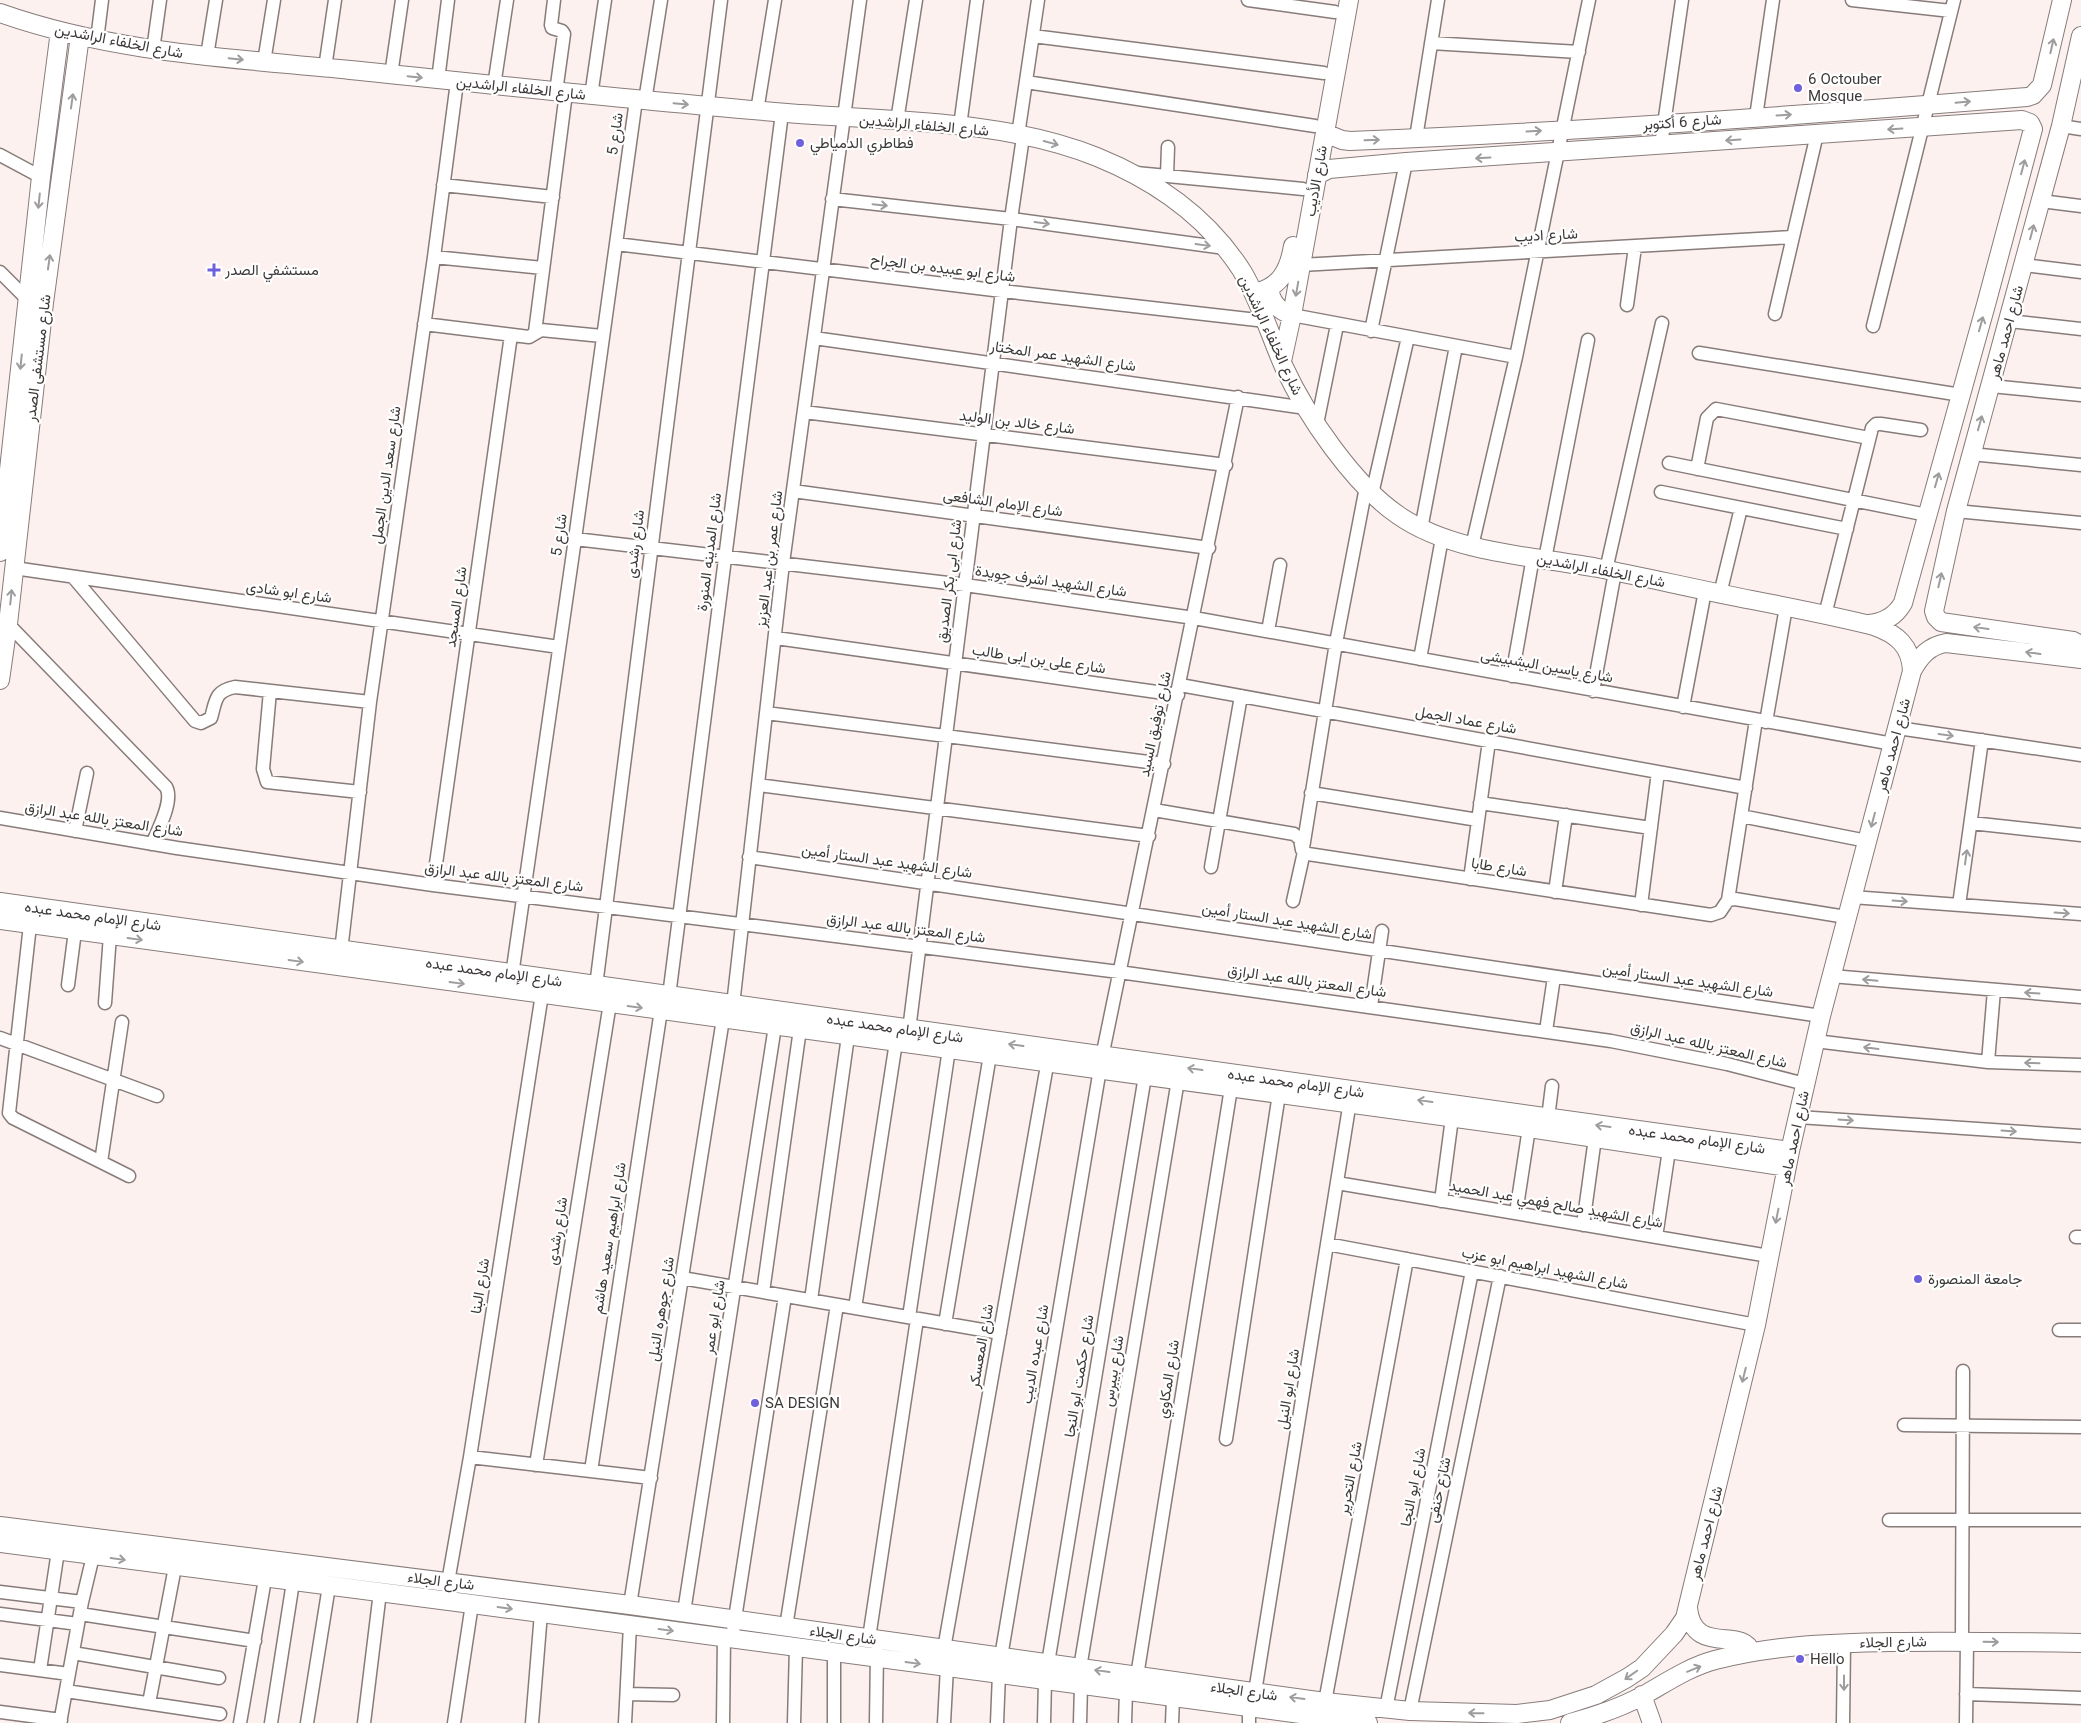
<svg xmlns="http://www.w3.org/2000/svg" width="2081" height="1723" font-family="Georgia,Vazirmatn,serif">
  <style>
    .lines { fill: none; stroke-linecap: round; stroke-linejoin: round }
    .street-casing { stroke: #877c7a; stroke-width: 15 }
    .secondary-casing { stroke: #877c7a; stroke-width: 20 }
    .street { stroke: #fff; stroke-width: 12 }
    .secondary { stroke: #fff; stroke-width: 18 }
    .oneway { stroke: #9e9c9c }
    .poi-dot { fill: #6e61db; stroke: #fff; stroke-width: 2 }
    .labels { text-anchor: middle; stroke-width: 4.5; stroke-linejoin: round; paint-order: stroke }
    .street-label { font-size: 15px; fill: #3d3938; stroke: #fff }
    .poi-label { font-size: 15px; fill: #3d3938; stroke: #fff; text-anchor: start }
  </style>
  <rect width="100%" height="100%" fill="#fdf1ef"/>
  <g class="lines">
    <defs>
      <path id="street" d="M 554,0 L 551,25 L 552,28 L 562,31 L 564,34 L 556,92
        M 1248,0 L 1335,12
        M 1852,0 L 1951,11
        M 1033,36 L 1324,73
        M 97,40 L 102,0
        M 1431,43 L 1579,52
        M 153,50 L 160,0
        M 207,56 L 216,0
        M 264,62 L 274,0
        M 325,68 L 335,0
        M 391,75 L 402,0
        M 438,80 L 448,0
        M 1026,82 L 1315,126
        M 494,86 L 507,0
        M 591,96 L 605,0
        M 645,101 L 661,0
        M 757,111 L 775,0
        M 1756,117 L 1773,0
        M 897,121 L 916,0
        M 960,126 L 977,0
        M 2061,126 L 2081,129
        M 1018,135 L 1038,0
        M 1416,138 L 1438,0
        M 1661,145 L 1682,0
        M 0,155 L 41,177
        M 1136,173 L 1303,189
        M 1167,176 L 1168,147
        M 443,185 L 553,197
        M 832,199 L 1011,219 L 1225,248
        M 2041,201 L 2081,206
        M 616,244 L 1002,291 L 1266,321
        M 434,257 L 543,268
        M 1301,265 L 1793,237
        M 2024,265 L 2081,272
        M 0,272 L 28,300
        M 1627,305 L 1635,247
        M 1775,314 L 1817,134
        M 1292,315 L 1516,357
        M 2009,321 L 2081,329
        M 424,324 L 529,337 L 541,330 L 602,336
        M 1873,326 L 1954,0
        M 1371,331 L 1406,162
        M 535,332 L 566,93
        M 814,338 L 1306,408
        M 1699,353 L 1961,395
        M 1991,386 L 2081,395
        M 804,412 L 1226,465
        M 1317,424 L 1337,325
        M 1971,454 L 2081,465
        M 1669,463 L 1927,515
        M 1697,469 L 1707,418 L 1716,409 L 1869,438
        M 793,491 L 1209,548
        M 1661,492 L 1847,529
        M 1372,494 L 1408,337
        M 1956,511 L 2081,523
        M 1421,529 L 1456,346
        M 575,539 L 965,585 L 1194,618 L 1893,744
        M 1472,546 L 1516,357 L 1589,0
        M 1545,559 L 1588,340
        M 14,568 L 559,647
        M 1606,570 L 1662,323
        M 74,578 L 195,721 L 201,723 L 211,718 C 216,700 215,691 235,687 L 370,702
        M 1720,594 L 1741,508
        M 1825,615 L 1872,428 L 1876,424 L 1881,424 L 1921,430
        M 8,624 L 166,787 C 174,800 158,830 152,844
        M 1268,631 L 1280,565
        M 776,638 L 1178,695
        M 1420,659 L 1442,538
        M 1512,676 L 1533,557
        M 1180,685 L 1746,788
        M 270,691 L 263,769 L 267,782 L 360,792
        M 1593,691 L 1615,572
        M 1683,707 L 1705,591
        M 766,713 L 1164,764
        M 1766,722 L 1786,607
        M 1898,728 L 2081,755
        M 758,785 L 1149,836
        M 1311,793 L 1478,820
        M 1480,803 L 1651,828
        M 1154,810 L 1294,834 L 1300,839 L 1302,850 L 1308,854 L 1711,915 L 1720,912 L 1728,900 L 1735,899 L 1846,917
        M 1741,816 L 1867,841
        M 0,818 L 177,848 L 433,885 L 1119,972 L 1611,1041 L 1727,1064 L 1805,1084
        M 1971,823 L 2081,835
        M 75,831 L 87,773
        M 1303,848 L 1336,643 L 1366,487
        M 749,857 L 1821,1016
        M 1211,867 L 1241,696
        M 1470,879 L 1489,741
        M 433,885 L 511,335
        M 1555,892 L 1566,815
        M 1852,897 L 2081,914
        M 1728,900 L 1756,720
        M 1293,901 L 1304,852
        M 1641,905 L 1658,772
        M 1959,905 L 1982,740
        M 30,925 L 9,1113 L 13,1118 L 129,1176
        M 341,951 L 370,702 L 434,257 L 457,82
        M 512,975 L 575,539 L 636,100
        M 1831,976 L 2081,997
        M 68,985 L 75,931
        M 596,986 L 721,0
        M 669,996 L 782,113
        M 105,1003 L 110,935
        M 733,1005 L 783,563 L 860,0
        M 1371,1006 L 1382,931
        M 909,1030 L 1011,219 L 1023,137
        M 1546,1031 L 1554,977
        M 0,1038 L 157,1096
        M 1815,1041 L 1988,1062 L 2081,1065
        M 1988,1062 L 1994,990
        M 1798,1117 L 2081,1136
        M 1548,1118 L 1552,1086
        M 101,1162 L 122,1022
        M 1337,1183 L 1769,1256
        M 1441,1201 L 1452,1118
        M 1516,1213 L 1529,1128
        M 1583,1225 L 1595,1138
        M 1656,1237 L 1669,1150
        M 2076,1237 L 2081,1237
        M 1327,1244 L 1756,1325
        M 682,1278 L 1000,1333
        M 763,1292 L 800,1029
        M 811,1300 L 848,1036
        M 855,1308 L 896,1042
        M 909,1317 L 949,1049
        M 945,1324 L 990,1055
        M 2059,1330 L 2081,1330
        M 1904,1425 L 2081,1427
        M 1226,1439 L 1279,1094
        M 470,1457 L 651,1478
        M 536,1465 L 610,1003
        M 591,1471 L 661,1010
        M 1889,1520 L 2081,1520
        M 448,1582 L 470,1457 L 542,994
        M 0,1592 L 82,1602
        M 630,1605 L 723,1019
        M 684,1612 L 775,1026
        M 0,1614 L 78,1624
        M 80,1614 L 255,1641
        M 786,1627 L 837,1305
        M 732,1638 L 785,1296
        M 869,1638 L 917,1319
        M 1962,1641 L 1963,1371
        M 944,1649 L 1049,1054
        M 73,1653 L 219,1678
        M 1001,1657 L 1102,1057 L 1238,397
        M 0,1665 L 69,1674
        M 1080,1668 L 1178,1080
        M 40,1670 L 58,1551
        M 1137,1676 L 1231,1088
        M 66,1691 L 220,1714
        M 1255,1692 L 1351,1095
        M 627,1694 L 673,1695
        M 1966,1694 L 2081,1698
        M 1325,1702 L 1407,1259
        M 149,1703 L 175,1567
        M 1386,1709 L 1472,1271
        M 1410,1711 L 1500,1276
        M 0,1712 L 61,1720
        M 60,1723 L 82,1602 L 93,1556
        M 240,1723 L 265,1579
        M 271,1723 L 293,1582
        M 307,1723 L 329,1586
        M 364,1723 L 380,1592
        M 454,1723 L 472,1604
        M 532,1723 L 541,1613
        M 625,1723 L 630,1625
        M 723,1723 L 724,1637
        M 794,1723 L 796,1647
        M 834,1723 L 834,1652
        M 876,1723 L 877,1651
        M 944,1723 L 947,1667
        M 997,1723 L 999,1674
        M 1044,1723 L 1045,1680 L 1048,1663 L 1145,1076
        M 1080,1723 L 1081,1685
        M 1125,1723 L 1126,1691
        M 1172,1723 L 1173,1698
        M 1249,1723 L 1249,1708
        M 1843,1723 L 1844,1643
        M 1966,1723 L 1967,1641"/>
      <path id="secondary" d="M 0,13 C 113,53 232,58 350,70 C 496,85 641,101 787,113 C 887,121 1003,119 1097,157 C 1156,181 1207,216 1242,271 C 1260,301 1270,335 1284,367 C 1306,415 1354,485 1398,515 C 1452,553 1533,556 1598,568 C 1649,578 1700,590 1752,600 C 1793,608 1834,616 1874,626 C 1897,634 1911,646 1912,671
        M 2081,36 L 2061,126 L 1956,511 L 1934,611 L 1936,617 L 1941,622 L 2073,641 L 2081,645
        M 1325,133 L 1342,140 L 1350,141 C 1576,132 1802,115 2027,97 L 2033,95 L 2042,85 L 2062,0
        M 1317,175 L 1329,169 L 1406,162 L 2022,120 L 2030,123 L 2033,129 L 1987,301 L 1903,603 C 1895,617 1883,623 1868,624
        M 1269,288 C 1271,302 1278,311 1292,315
        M 1254,293 C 1280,288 1289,270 1293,246
        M 1282,361 L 1292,315 L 1349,0
        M 0,552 L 41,177 L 60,31
        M 0,680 L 8,624 L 44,303 L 80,36
        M 0,902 L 1790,1151
        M 0,920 L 1529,1128 L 1787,1167
        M 0,1526 L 630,1605 L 1325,1702 L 1410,1711 L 1517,1714 L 1550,1710 L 1596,1695 L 1627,1678 L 1642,1668 L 1674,1634 L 1685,1618 L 1756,1325 L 1790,1151 L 1821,1016 L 1912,671 C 1920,656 1929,646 1946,643 L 2081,659
        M 0,1543 L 472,1604 L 1368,1723
        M 1688,1608 C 1693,1657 1743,1626 1751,1652
        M 1642,1695 L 1652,1723
        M 1570,1723 C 1596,1716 1620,1708 1644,1695 C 1667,1682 1689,1667 1715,1660 C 1773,1645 1832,1643 1892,1642 C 1955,1641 2018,1642 2081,1643"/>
    </defs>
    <use href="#street" class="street-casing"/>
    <use href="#secondary" class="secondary-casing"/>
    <use href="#street" class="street"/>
    <use href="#secondary" class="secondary"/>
  </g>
  <defs><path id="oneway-shaft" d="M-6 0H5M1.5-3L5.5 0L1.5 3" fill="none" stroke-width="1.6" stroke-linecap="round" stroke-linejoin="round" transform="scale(1.25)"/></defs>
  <g class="oneway">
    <use href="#oneway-shaft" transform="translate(2052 46) rotate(-77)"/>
    <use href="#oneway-shaft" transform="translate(236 59) rotate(6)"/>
    <use href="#oneway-shaft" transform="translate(415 77) rotate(6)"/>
    <use href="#oneway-shaft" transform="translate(72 101) rotate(-82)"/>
    <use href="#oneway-shaft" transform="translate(1963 102) rotate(-5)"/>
    <use href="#oneway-shaft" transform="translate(681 104) rotate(5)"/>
    <use href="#oneway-shaft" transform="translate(1784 115) rotate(-4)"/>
    <use href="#oneway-shaft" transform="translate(1895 129) rotate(176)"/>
    <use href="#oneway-shaft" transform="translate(1534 131) rotate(-3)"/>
    <use href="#oneway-shaft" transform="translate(1372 140) rotate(-2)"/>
    <use href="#oneway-shaft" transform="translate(1733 140) rotate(176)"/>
    <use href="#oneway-shaft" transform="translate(1051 143) rotate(15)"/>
    <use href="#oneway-shaft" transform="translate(1483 158) rotate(177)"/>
    <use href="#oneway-shaft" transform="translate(2023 167) rotate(-75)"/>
    <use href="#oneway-shaft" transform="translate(39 201) rotate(96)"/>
    <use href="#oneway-shaft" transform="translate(880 205) rotate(6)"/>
    <use href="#oneway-shaft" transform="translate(1042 223) rotate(8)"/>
    <use href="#oneway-shaft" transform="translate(2032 232) rotate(-75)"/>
    <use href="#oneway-shaft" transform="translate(1203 245) rotate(8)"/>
    <use href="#oneway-shaft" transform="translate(49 262) rotate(-82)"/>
    <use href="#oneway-shaft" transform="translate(1297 289) rotate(100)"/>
    <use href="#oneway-shaft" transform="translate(1981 324) rotate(-74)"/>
    <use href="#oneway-shaft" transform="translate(21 362) rotate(96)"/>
    <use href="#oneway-shaft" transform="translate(1980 423) rotate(-74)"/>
    <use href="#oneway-shaft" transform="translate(1937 480) rotate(-74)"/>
    <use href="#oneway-shaft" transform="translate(1940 580) rotate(-77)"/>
    <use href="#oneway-shaft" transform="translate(11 597) rotate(-84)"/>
    <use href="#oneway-shaft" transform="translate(1981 628) rotate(-172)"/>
    <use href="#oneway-shaft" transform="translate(2033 653) rotate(-172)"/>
    <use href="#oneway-shaft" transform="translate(1946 735) rotate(8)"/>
    <use href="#oneway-shaft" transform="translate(1873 820) rotate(105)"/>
    <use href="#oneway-shaft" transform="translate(1966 857) rotate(-82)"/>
    <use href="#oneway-shaft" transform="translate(1900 901) rotate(4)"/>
    <use href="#oneway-shaft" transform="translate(2062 913) rotate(4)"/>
    <use href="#oneway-shaft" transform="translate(135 939) rotate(8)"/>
    <use href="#oneway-shaft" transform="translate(296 961) rotate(8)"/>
    <use href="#oneway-shaft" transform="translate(1870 980) rotate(-175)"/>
    <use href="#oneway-shaft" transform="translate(457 983) rotate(8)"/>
    <use href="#oneway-shaft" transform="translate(2032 993) rotate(-176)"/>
    <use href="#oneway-shaft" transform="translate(635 1007) rotate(8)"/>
    <use href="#oneway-shaft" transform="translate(1016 1045) rotate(-172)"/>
    <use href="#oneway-shaft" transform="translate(1871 1048) rotate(-173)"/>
    <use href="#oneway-shaft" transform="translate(2032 1063) rotate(-178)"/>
    <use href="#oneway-shaft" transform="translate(1195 1069) rotate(-172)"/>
    <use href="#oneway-shaft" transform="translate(1425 1101) rotate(-172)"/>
    <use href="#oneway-shaft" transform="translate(1846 1120) rotate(4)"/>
    <use href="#oneway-shaft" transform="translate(1603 1126) rotate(-172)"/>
    <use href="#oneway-shaft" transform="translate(2009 1131) rotate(4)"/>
    <use href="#oneway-shaft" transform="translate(1777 1216) rotate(101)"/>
    <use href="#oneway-shaft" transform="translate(1744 1375) rotate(104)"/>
    <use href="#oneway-shaft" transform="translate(118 1559) rotate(8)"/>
    <use href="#oneway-shaft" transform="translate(505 1608) rotate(8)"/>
    <use href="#oneway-shaft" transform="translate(666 1630) rotate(8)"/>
    <use href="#oneway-shaft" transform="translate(1991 1642) rotate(1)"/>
    <use href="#oneway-shaft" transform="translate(913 1663) rotate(8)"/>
    <use href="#oneway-shaft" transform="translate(1694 1669) rotate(-22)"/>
    <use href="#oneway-shaft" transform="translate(1102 1671) rotate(-172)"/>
    <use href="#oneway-shaft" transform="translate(1631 1675) rotate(145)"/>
    <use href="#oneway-shaft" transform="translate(1844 1683) rotate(90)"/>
    <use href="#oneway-shaft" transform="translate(1297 1698) rotate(-172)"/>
    <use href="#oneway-shaft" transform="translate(1476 1713) rotate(-179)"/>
  </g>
  <g class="poi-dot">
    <circle cx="1798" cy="88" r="5"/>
    <circle cx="800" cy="143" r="5"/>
    <path d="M211.5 262.5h5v5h5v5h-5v5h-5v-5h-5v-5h5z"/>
    <circle cx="1918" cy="1279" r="5"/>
    <circle cx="755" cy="1403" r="5"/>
    <circle cx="1800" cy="1659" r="5"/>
  </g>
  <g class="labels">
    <g class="street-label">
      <text transform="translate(119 41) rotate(11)" y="5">شارع الخلفاء الراشدين</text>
      <text transform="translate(521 88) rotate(6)" y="5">شارع الخلفاء الراشدين</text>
      <text transform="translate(1682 122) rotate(-4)" y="5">شارع 6 أكتوبر</text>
      <text transform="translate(924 125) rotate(5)" y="5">شارع الخلفاء الراشدين</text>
      <text transform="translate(615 134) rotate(-82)" y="5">شارع 5</text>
      <text transform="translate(1316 181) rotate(-80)" y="5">شارع الأديب</text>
      <text transform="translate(1546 235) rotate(-3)" y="5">شارع اديب</text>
      <text transform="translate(943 268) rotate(7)" y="5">شارع ابو عبيده بن الجراح</text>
      <text transform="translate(2006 332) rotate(-75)" y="5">شارع احمد ماهر</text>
      <text transform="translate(1271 335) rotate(65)" y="5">شارع الخلفاء الراشدين</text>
      <text transform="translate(1063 356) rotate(8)" y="5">شارع الشهيد عمر المختار</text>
      <text transform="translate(38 358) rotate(-83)" y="5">شارع مستشفى الصدر</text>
      <text transform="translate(1017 422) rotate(7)" y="5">شارع خالد بن الوليد</text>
      <text transform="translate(386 475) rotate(-82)" y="5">شارع سعد الدين الجمل</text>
      <text transform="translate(1003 503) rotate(8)" y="5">شارع الإمام الشافعى</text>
      <text transform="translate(559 535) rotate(-82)" y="5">شارع 5</text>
      <text transform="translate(635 544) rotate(-83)" y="5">شارع رشدى</text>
      <text transform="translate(709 552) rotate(-83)" y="5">شارع المدينه المنورة</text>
      <text transform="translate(769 559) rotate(-83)" y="5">شارع عمر بن عبد العزيز</text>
      <text transform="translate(1601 570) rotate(11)" y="5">شارع الخلفاء الراشدين</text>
      <text transform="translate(949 581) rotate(-83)" y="5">شارع ابى بكر الصديق</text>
      <text transform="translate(1051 581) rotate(8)" y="5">شارع الشهيد اشرف جويدة</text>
      <text transform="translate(289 592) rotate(8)" y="5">شارع ابو شادى</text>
      <text transform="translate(456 607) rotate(-82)" y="5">شارع المسجد</text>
      <text transform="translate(1039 659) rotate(8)" y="5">شارع على بن ابى طالب</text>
      <text transform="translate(1547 666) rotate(10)" y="5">شارع ياسين البشبيشى</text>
      <text transform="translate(1466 720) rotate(10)" y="5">شارع عماد الجمل</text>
      <text transform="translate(1155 724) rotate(-78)" y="5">شارع توفيق السيد</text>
      <text transform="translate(1893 745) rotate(-75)" y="5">شارع احمد ماهر</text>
      <text transform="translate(104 819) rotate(9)" y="5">شارع المعتز بالله عبد الرازق</text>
      <text transform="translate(887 861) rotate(8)" y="5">شارع الشهيد عبد الستار أمين</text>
      <text transform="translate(1499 867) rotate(9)" y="5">شارع طابا</text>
      <text transform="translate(504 877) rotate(7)" y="5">شارع المعتز بالله عبد الرازق</text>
      <text transform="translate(93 916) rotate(8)" y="5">شارع الإمام محمد عبده</text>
      <text transform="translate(1287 921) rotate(9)" y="5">شارع الشهيد عبد الستار أمين</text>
      <text transform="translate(906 928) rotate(7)" y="5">شارع المعتز بالله عبد الرازق</text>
      <text transform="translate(494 972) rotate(8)" y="5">شارع الإمام محمد عبده</text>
      <text transform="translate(1688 980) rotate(8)" y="5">شارع الشهيد عبد الستار أمين</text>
      <text transform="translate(1307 981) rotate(8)" y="5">شارع المعتز بالله عبد الرازق</text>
      <text transform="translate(895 1028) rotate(8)" y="5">شارع الإمام محمد عبده</text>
      <text transform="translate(1709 1045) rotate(13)" y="5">شارع المعتز بالله عبد الرازق</text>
      <text transform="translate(1296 1083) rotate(8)" y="5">شارع الإمام محمد عبده</text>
      <text transform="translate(1794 1138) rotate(-78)" y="5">شارع احمد ماهر</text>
      <text transform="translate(1697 1139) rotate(8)" y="5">شارع الإمام محمد عبده</text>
      <text transform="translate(1556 1204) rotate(10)" y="5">شارع الشهيد صالح فهمي عبد الحميد</text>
      <text transform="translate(557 1231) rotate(-81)" y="5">شارع رشدى</text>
      <text transform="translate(609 1238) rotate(-81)" y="5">شارع ابراهيم سعيد هاشم</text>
      <text transform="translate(1545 1268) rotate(11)" y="5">شارع الشهيد ابراهيم ابو عزب</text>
      <text transform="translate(480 1286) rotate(-81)" y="5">شارع البنا</text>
      <text transform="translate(661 1309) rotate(-81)" y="5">شارع جوهره النيل</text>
      <text transform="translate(714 1317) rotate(-81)" y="5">شارع ابو عمر</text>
      <text transform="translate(981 1346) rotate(-80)" y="5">شارع المعسكر</text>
      <text transform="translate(1035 1354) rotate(-80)" y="5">شارع عبده الديب</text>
      <text transform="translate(1113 1371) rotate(-81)" y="5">شارع بيبرس</text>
      <text transform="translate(1079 1376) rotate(-81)" y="5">شارع حكمت ابو النجا</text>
      <text transform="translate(1168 1379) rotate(-81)" y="5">شارع المكاوي</text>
      <text transform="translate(1288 1389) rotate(-81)" y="5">شارع ابو النيل</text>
      <text transform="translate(1350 1478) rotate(-79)" y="5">شارع التحرير</text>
      <text transform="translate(1413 1487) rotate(-79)" y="5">شارع ابو النجا</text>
      <text transform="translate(1439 1490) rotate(-78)" y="5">شارع حنفى</text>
      <text transform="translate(1706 1533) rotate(-76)" y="5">شارع احمد ماهر</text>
      <text transform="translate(441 1581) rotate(7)" y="5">شارع الجلاء</text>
      <text transform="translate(843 1635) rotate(8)" y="5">شارع الجلاء</text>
      <text transform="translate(1893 1642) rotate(-1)" y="5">شارع الجلاء</text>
      <text transform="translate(1244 1691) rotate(8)" y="5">شارع الجلاء</text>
    </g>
    <g class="poi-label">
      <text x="1808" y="84">6 Octouber<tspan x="1808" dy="17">Mosque</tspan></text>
      <text x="810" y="148">فطاطري الدمياطي</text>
      <text x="225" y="275">مستشفي الصدر</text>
      <text x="1928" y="1284">جامعة المنصورة</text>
      <text x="765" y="1408">SA DESIGN</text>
      <text x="1810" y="1664">Hello</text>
    </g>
  </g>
</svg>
